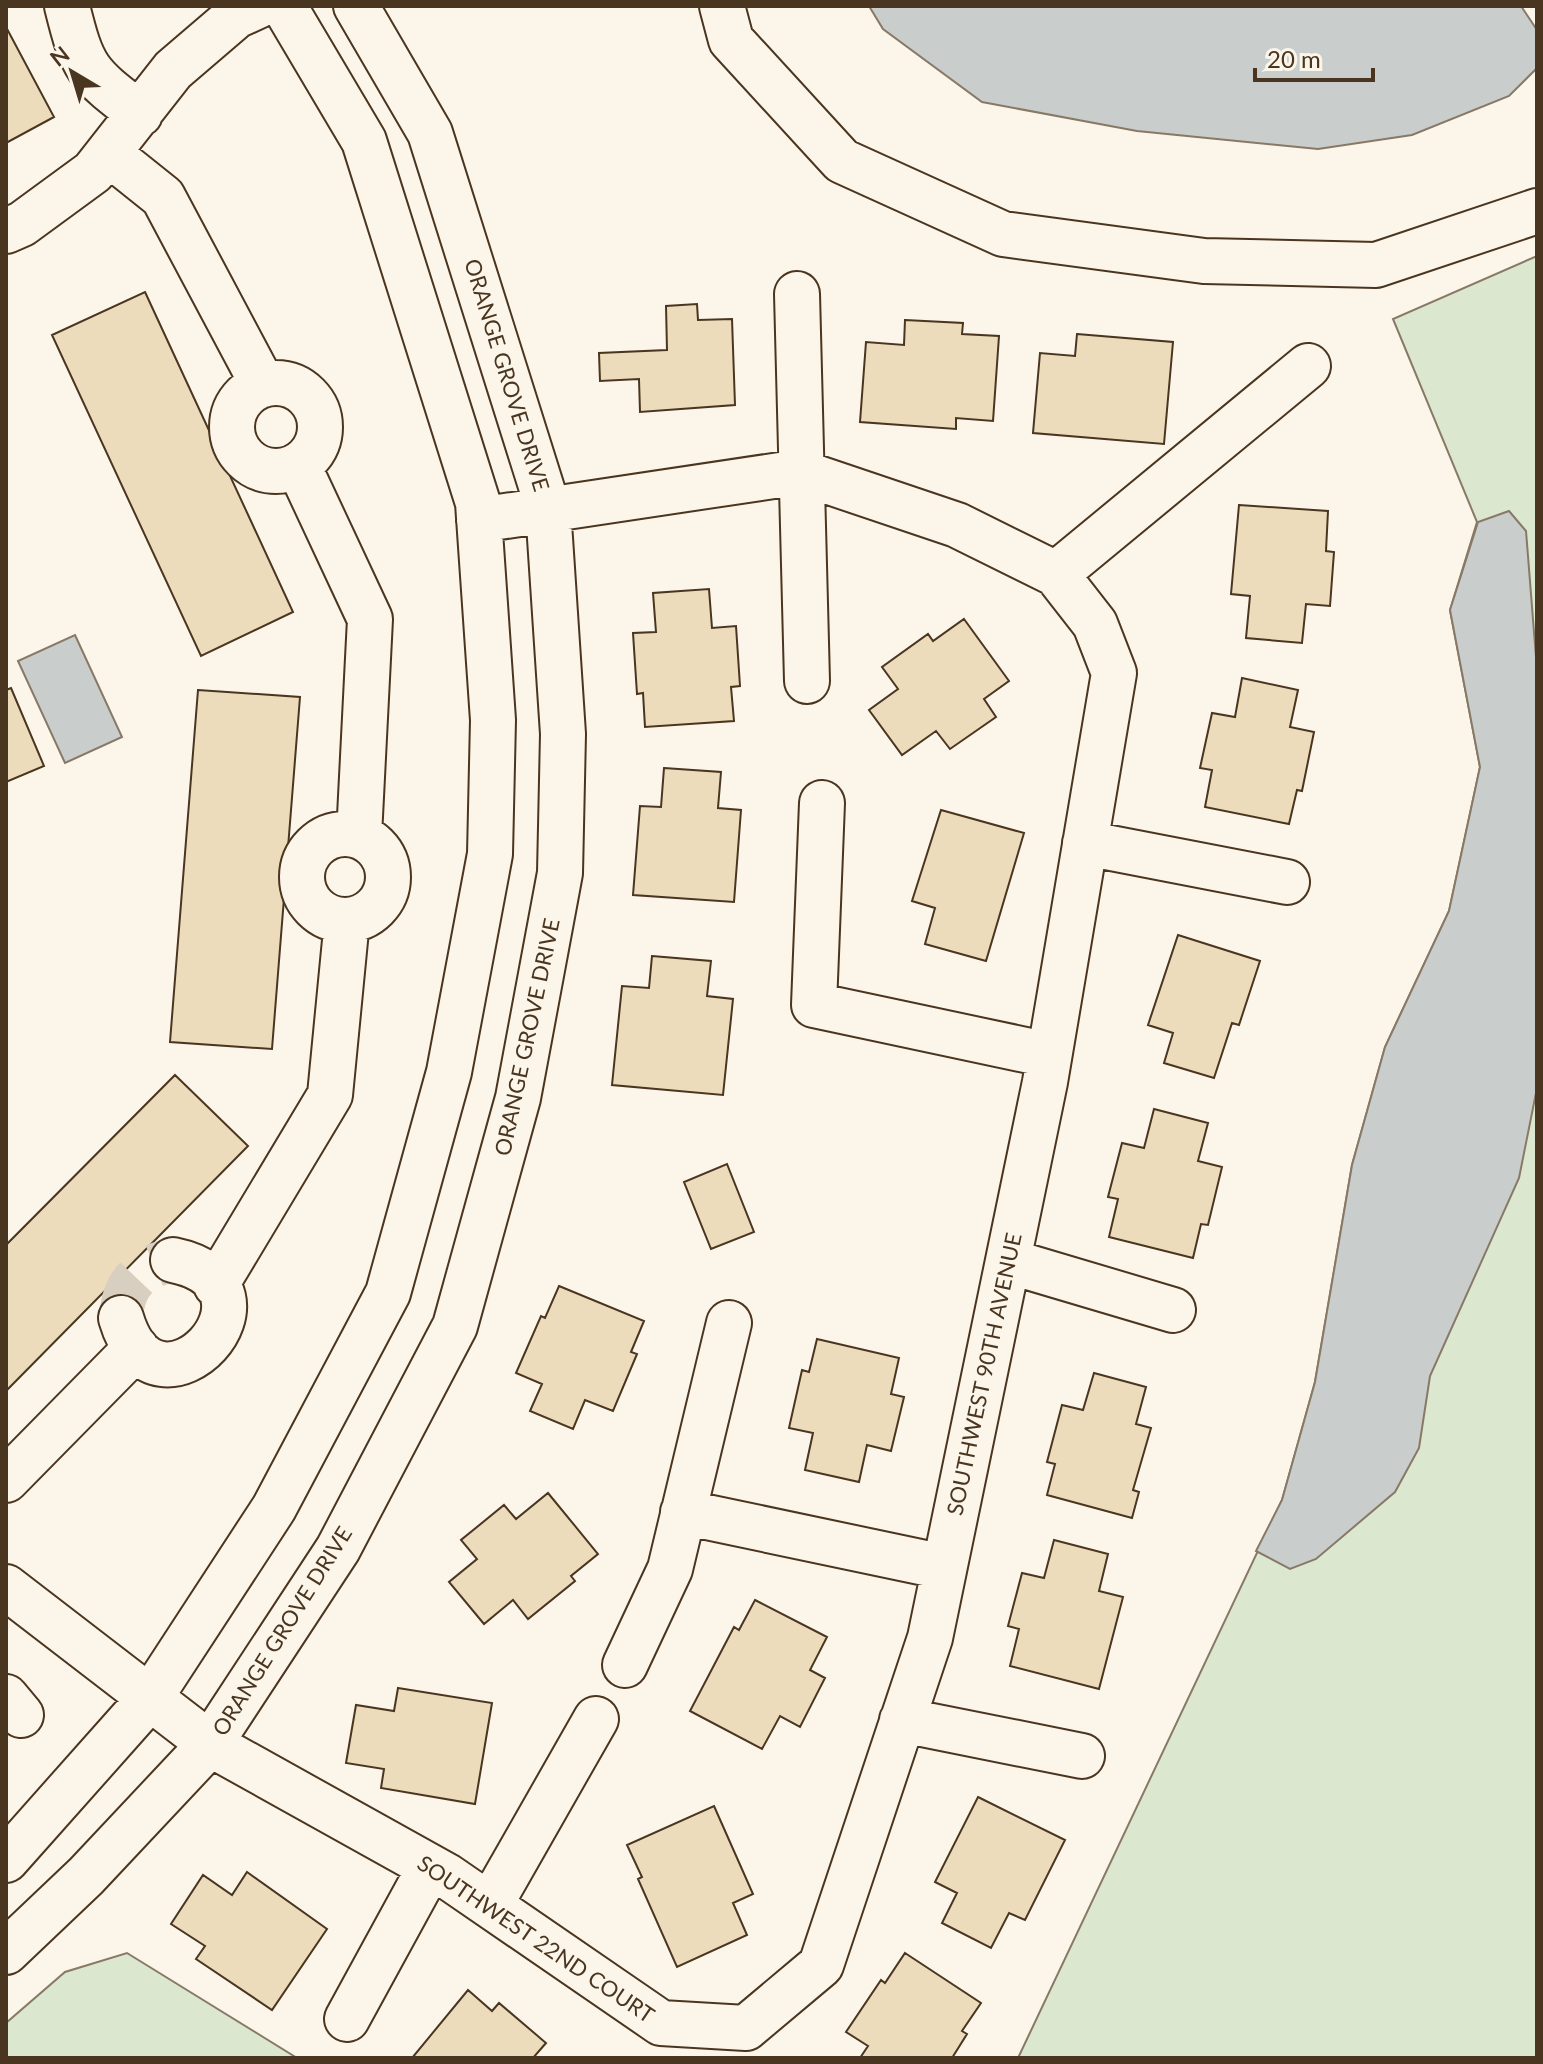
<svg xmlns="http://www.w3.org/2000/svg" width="1543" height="2064" font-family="Lato,sans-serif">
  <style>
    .green { fill: #dce7d0; stroke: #887966; stroke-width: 2 }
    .water { fill: #c9cecd; stroke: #887966; stroke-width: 2 }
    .building { fill: #ecdcbc; stroke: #4a3520; stroke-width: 2 }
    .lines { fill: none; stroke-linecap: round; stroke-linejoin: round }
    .minor-tunnel { stroke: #d8cfc1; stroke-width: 44; stroke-dasharray: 44 22; stroke-linecap: butt }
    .minor-casing { stroke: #4a3520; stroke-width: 48 }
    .minor { stroke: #fbf6e9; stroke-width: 44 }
    .labels { text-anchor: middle; stroke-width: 6; stroke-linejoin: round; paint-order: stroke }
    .street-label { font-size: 22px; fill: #4a3520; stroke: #fbf6e9 }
  </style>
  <rect width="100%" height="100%" fill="#fbf6e9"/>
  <path class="green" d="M 1537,256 L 1537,2058 L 1018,2058 L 1282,1500 L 1315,1382 L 1352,1165 L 1385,1047 L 1449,911 L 1480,767 L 1450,610 L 1477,522 L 1393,319 Z
    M 127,1953 L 297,2058 L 6,2058 L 6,2023 L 65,1972 Z"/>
  <path class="water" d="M 869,6 L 1521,6 L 1537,30 L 1537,68 L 1509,96 L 1412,135 L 1318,149 L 1137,131 L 982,102 L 883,29 Z
    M 1509,511 L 1526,531 L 1537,670 L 1537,1088 L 1519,1178 L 1430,1376 L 1419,1448 L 1395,1492 L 1316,1559 L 1290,1569 L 1256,1551 L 1282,1500 L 1315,1382 L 1352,1165 L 1385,1047 L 1449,911 L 1480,767 L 1450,610 L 1478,522 Z
    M 75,635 L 122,737 L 65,763 L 18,661 Z"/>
  <path class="building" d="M 6,27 L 54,117 L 6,143 Z
    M 145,292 L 293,612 L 201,656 L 52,335 Z
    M 697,304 L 698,320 L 732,319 L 735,405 L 640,412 L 639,379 L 600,381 L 599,353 L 667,350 L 666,306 Z
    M 905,320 L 963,323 L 962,334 L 999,336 L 993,421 L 956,418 L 956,429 L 860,422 L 866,342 L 904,345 Z
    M 1077,334 L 1173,342 L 1164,444 L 1033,433 L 1040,353 L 1075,356 Z
    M 1239,505 L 1328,511 L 1326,551 L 1334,552 L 1330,606 L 1306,604 L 1302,643 L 1246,638 L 1250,596 L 1231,594 Z
    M 709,589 L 712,628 L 736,626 L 740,686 L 731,687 L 734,721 L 645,727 L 643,693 L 637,694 L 633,633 L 656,632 L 653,593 Z
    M 964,619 L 1009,681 L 984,699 L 996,717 L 950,749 L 936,731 L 902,755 L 869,710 L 898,689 L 882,667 L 928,634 L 933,641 Z
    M 1242,678 L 1298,690 L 1290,727 L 1314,732 L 1302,791 L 1297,790 L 1289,824 L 1205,807 L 1212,770 L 1200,768 L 1212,713 L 1235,717 Z
    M 11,688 L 44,766 L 6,782 L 6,690 Z
    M 198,690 L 300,697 L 272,1049 L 170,1042 Z
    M 664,768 L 721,772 L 718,808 L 741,810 L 734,902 L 633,895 L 640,806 L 661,807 Z
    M 941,810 L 1024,833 L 986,961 L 925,944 L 935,908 L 912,901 Z
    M 1178,935 L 1260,961 L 1239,1025 L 1232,1023 L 1214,1078 L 1164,1063 L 1173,1033 L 1148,1025 Z
    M 652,956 L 711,961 L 707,996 L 733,999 L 723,1095 L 612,1085 L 622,986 L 649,988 Z
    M 175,1075 L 248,1146 L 6,1391 L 6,1245 Z
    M 1154,1109 L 1208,1123 L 1198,1161 L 1222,1167 L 1208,1225 L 1201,1224 L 1193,1258 L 1109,1237 L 1118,1199 L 1108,1197 L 1122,1143 L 1144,1148 Z
    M 727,1164 L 754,1232 L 711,1249 L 684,1182 Z
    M 559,1286 L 644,1321 L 631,1352 L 637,1354 L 613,1411 L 585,1400 L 573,1429 L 530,1411 L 542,1384 L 516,1373 L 541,1316 L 545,1318 Z
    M 817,1339 L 899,1358 L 891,1394 L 904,1397 L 891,1451 L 867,1445 L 859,1482 L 805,1470 L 813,1433 L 789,1428 L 802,1370 L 809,1372 Z
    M 1094,1373 L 1146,1387 L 1136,1424 L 1151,1428 L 1133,1490 L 1139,1492 L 1132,1518 L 1047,1495 L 1055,1464 L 1047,1462 L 1062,1405 L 1083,1410 Z
    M 548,1493 L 598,1554 L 571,1576 L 575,1581 L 528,1619 L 513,1600 L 484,1624 L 449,1582 L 477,1559 L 461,1540 L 504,1505 L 516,1519 Z
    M 1054,1540 L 1108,1554 L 1099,1591 L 1123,1597 L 1099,1689 L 1010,1666 L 1019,1629 L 1008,1626 L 1022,1573 L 1044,1578 Z
    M 755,1600 L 827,1637 L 810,1670 L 825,1678 L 800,1727 L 780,1716 L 762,1749 L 690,1711 L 734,1627 L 739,1630 Z
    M 398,1688 L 492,1703 L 475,1804 L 381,1788 L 384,1769 L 346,1763 L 356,1705 L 394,1711 Z
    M 978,1797 L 1065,1840 L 1025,1920 L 1009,1913 L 991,1948 L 942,1923 L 957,1893 L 935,1882 Z
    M 714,1806 L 753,1894 L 733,1903 L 747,1935 L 677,1967 L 638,1879 L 642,1877 L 627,1845 Z
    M 247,1872 L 327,1929 L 272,2010 L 196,1959 L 205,1946 L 171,1924 L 203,1875 L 232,1895 Z
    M 905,1953 L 981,2003 L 962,2031 L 967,2034 L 952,2058 L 860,2058 L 868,2046 L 846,2032 L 881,1980 L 885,1983 Z
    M 468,1990 L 492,2011 L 499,2003 L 546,2043 L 533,2058 L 412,2058 Z"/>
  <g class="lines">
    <path class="minor-tunnel" d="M 121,1318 C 123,1284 140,1266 173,1260"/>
    <defs>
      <path id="minor" d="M 67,6 C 83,71 87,73 140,114
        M 722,6 L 731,40 L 842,161 L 1003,234 L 1204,261 L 1376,265 L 1537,211
        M 108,153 L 163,197 L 263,385
        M 6,231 L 22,224 L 93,172 L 173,70 L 236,16 L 258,6
        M 797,294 L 807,681
        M232 427a44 44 0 1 1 88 0a44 44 0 1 1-88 0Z
        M 298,465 L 370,619 L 359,836
        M 479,520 L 800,472 L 957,525 L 1056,574 L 1095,624 L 1114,673 L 1045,1082 L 930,1638 L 821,1965 L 746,2028
        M 1056,574 L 1308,366
        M 822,803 L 814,1005 L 1049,1055
        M302 877a43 43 0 1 1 86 0a43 43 0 1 1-86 0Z
        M 1085,843 L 1287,882
        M 1008,1261 L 1173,1310
        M 216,1285 L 330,1095 L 347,920
        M 121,1318 C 157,1440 299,1286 173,1260
        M 6,1480 L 136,1348
        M 683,1512 L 944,1567
        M 6,1587 L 210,1744 L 447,1876 L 661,2023 L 746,2028
        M 625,1665 L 670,1569 L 729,1323
        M 6,1697 L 21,1715
        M 902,1720 L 1082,1756
        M 6,1860 L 150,1698 L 274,1508 L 388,1293 L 449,1072 L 490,854 L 493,720 L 478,503 L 364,141 L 284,6
        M 490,1905 L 596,1719
        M 6,1952 L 86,1876 L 210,1744 L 338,1549 L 455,1326 L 518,1098 L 560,873 L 563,734 L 548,508 L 430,133 L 356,6
        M 347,2019 L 430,1867"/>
    </defs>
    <use href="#minor" class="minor-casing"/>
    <use href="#minor" class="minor"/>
  </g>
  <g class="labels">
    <g class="street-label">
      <text transform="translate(507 375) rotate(73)" y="8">ORANGE GROVE DRIVE</text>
      <text transform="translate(527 1037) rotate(-78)" y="8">ORANGE GROVE DRIVE</text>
      <text transform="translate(984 1374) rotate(-78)" y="8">SOUTHWEST 90TH AVENUE</text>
      <text transform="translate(282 1631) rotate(-58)" y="8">ORANGE GROVE DRIVE</text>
      <text transform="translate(536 1939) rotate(34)" y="8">SOUTHWEST 22ND COURT</text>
    </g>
  </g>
  <rect width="1543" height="2064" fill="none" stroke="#4a3520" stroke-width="16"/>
  <g transform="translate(72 72) rotate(322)" stroke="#fbf6e9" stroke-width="6" paint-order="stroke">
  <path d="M0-6L14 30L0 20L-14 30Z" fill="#4a3520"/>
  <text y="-12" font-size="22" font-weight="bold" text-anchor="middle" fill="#4a3520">N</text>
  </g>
  <path d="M1255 68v12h118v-12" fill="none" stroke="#4a3520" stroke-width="4"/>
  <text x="1267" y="68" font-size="24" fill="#4a3520" stroke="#fbf6e9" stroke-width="6" paint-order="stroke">20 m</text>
</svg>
